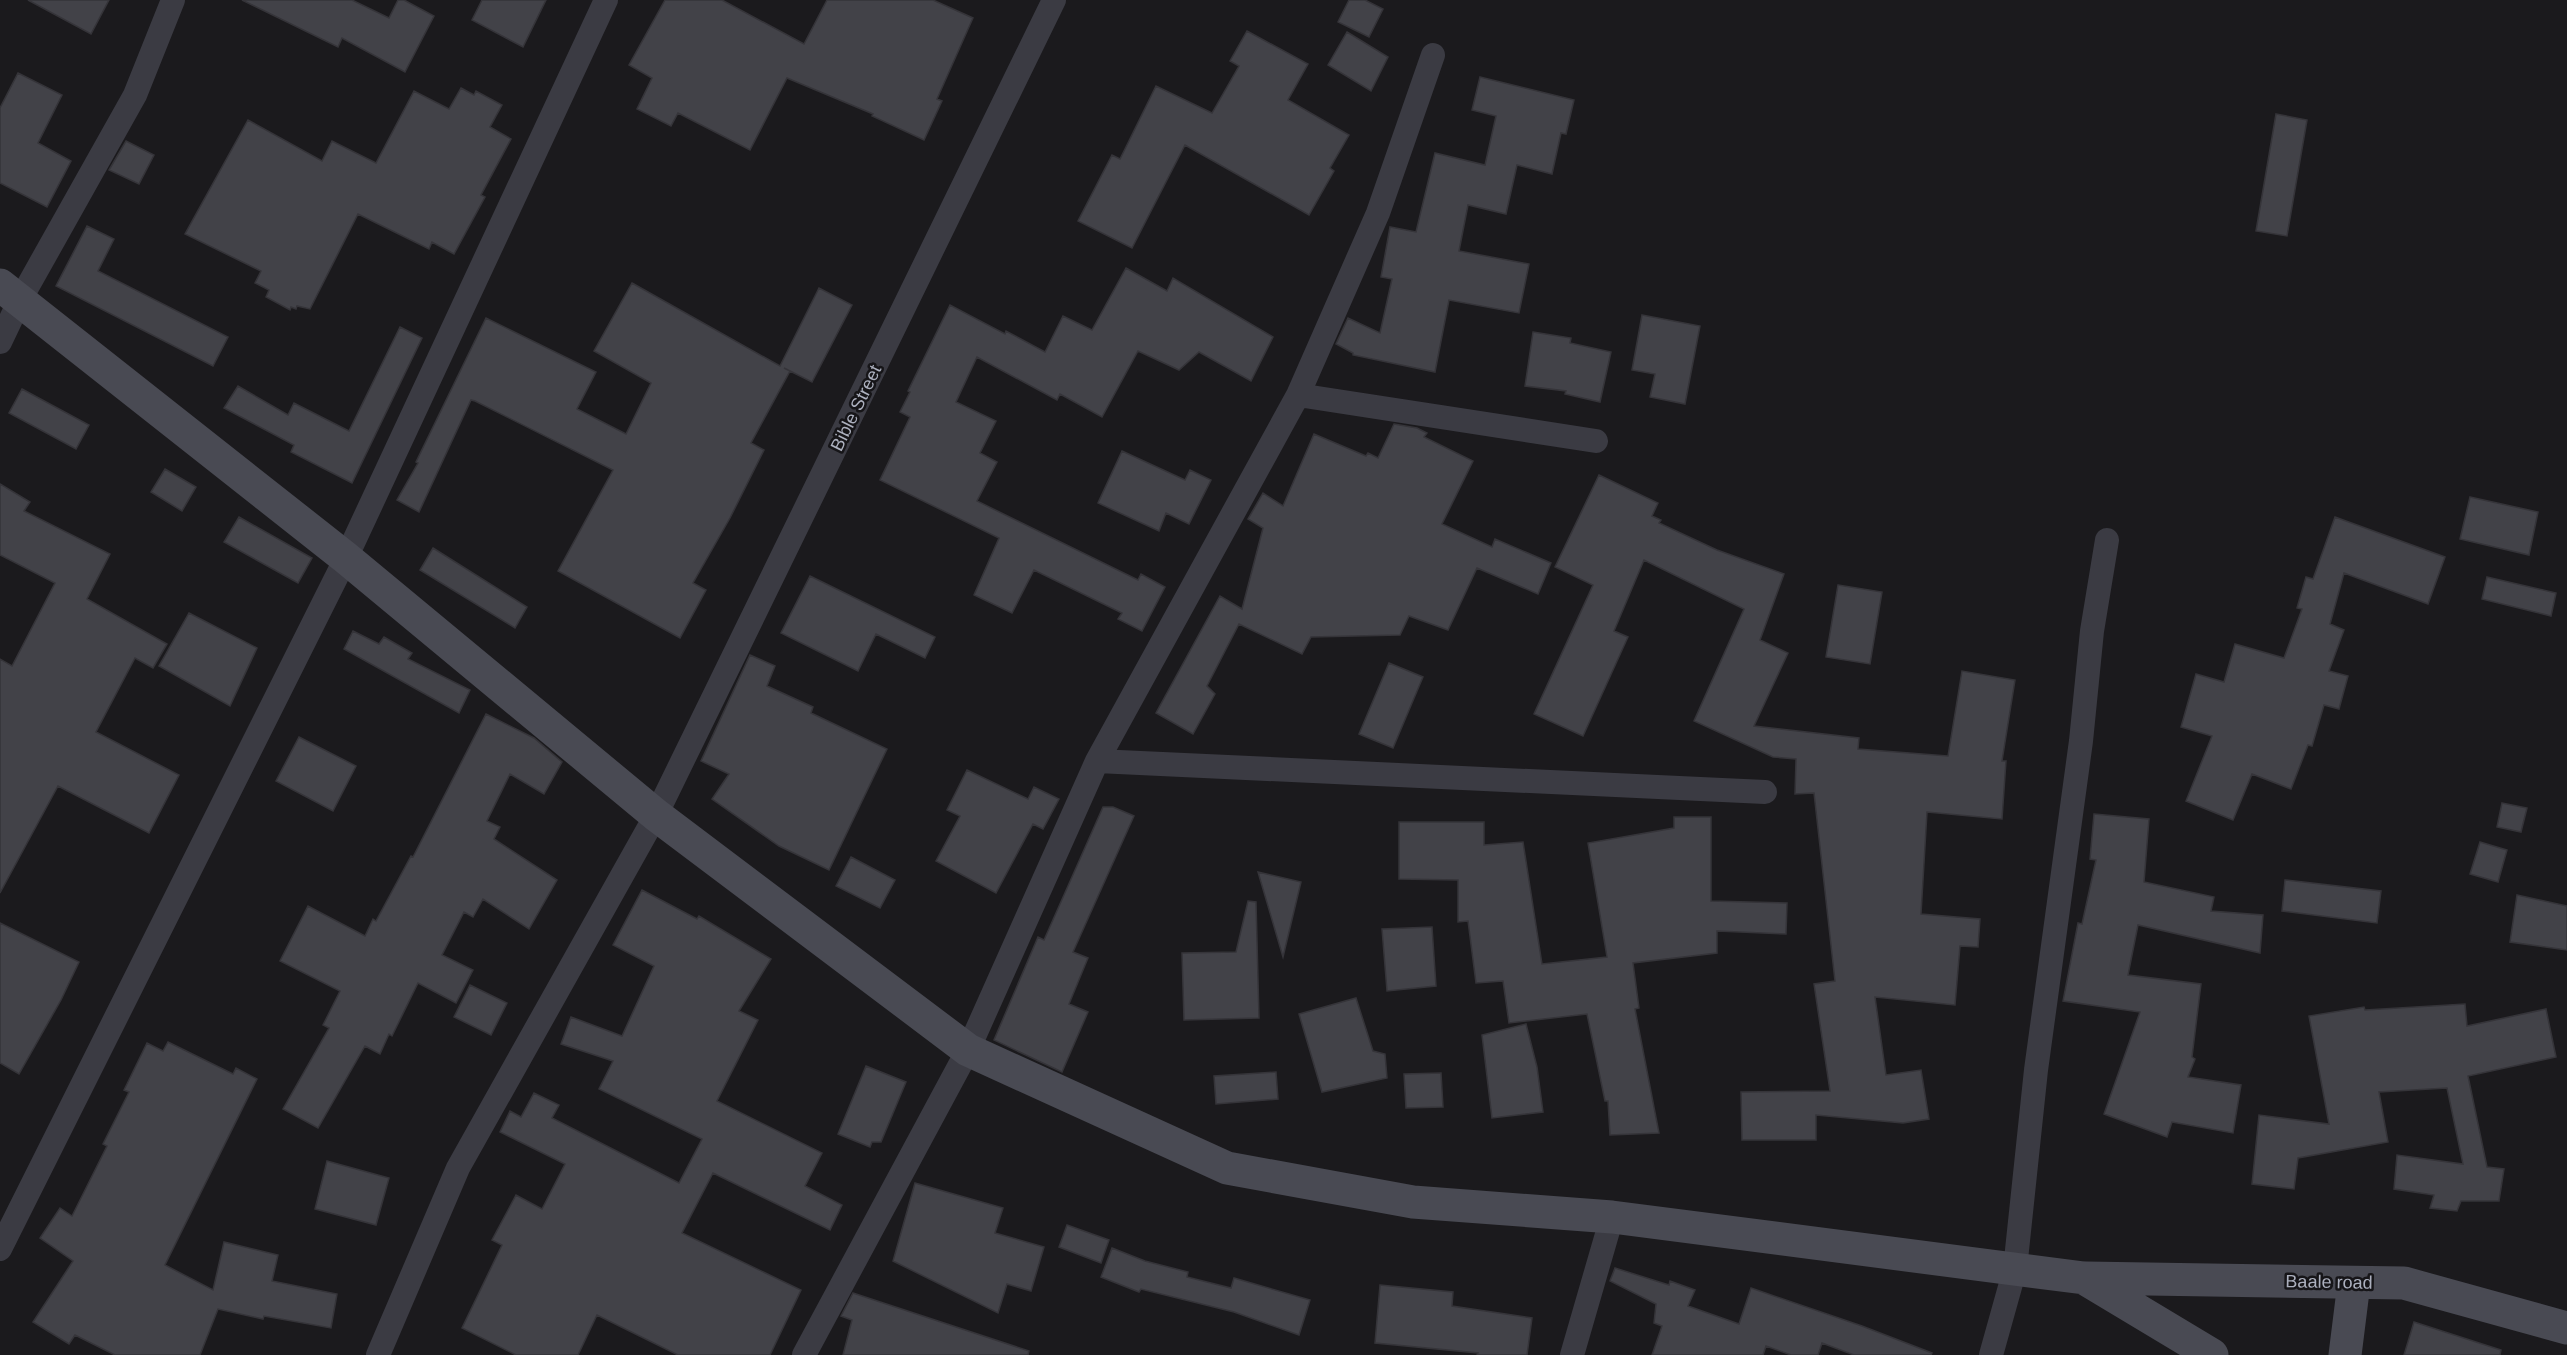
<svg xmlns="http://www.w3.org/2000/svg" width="2567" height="1355" font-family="Helvetica,sans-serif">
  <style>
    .building { fill: #424248; stroke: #353439; stroke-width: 1.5 }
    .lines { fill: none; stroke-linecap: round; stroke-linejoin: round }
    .street { stroke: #3b3b43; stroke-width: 24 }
    .secondary { stroke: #494a53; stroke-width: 33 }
    .labels { text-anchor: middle; stroke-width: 5; stroke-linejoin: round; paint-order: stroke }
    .street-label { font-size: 18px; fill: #acb0be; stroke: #161518 }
  </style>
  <rect width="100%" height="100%" fill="#1b1a1d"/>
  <path class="building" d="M 28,0 L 109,0 L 91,34 Z
    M 242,0 L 352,0 L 389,18 L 398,0 L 404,0 L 434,16 L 405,72 L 342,38 L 338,47 Z
    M 482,0 L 546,0 L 523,47 L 472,20 Z
    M 665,0 L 722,0 L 804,44 L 827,0 L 933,0 L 973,18 L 937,99 L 942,101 L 924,140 L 872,116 L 873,114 L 787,78 L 750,150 L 678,113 L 671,126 L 637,109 L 652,78 L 629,65 Z
    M 1349,0 L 1365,0 L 1383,9 L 1369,37 L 1338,22 Z
    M 1247,31 L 1308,64 L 1288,100 L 1349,135 L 1330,168 L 1334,171 L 1309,215 L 1185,145 L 1132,248 L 1078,221 L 1112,155 L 1120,159 L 1156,86 L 1212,113 L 1239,66 L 1230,61 Z
    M 1347,32 L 1388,57 L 1371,91 L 1328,65 Z
    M 18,73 L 62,95 L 38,143 L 71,161 L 47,207 L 0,183 L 0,108 Z
    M 1480,77 L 1574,100 L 1566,134 L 1561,133 L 1552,174 L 1517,165 L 1506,214 L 1468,205 L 1459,251 L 1529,264 L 1519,313 L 1449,300 L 1435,372 L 1353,355 L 1353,353 L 1336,344 L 1348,318 L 1380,333 L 1392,279 L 1381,277 L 1390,227 L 1416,232 L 1435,153 L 1485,165 L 1496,116 L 1472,110 Z
    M 461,88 L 474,95 L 476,91 L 502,105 L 490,127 L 511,139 L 481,195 L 485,197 L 454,254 L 432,242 L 429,249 L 358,214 L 310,309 L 297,306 L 296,309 L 291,307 L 290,310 L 266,297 L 269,290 L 255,283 L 261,271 L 185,234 L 248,120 L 322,161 L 332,141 L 376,163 L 414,91 L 449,109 Z
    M 2276,114 L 2307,120 L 2287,236 L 2256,231 Z
    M 126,141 L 154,155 L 139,184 L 109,170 Z
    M 87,226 L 114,239 L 98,271 L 228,337 L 213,366 L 56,286 Z
    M 1126,268 L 1167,291 L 1173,278 L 1273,337 L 1251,381 L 1199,352 L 1179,370 L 1138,351 L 1102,417 L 1060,394 L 1057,400 L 977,357 L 956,402 L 996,421 L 980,453 L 997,462 L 977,501 L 1138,580 L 1141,574 L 1165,587 L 1142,631 L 1118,619 L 1122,613 L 1034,570 L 1012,613 L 974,595 L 999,538 L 880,480 L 910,417 L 900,412 L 910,392 L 908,391 L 950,305 L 1005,334 L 1006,331 L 1045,352 L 1063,316 L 1092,330 Z
    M 632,283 L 780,366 L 819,288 L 852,305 L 812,382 L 784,368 L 790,371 L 751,443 L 764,450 L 730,518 L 693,583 L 706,590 L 680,638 L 558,571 L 613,470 L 475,401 L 471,400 L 419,512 L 397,500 L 418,463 L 416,462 L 486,318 L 596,372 L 577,409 L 626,434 L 651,383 L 594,351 Z
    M 1642,315 L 1700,326 L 1685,404 L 1650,397 L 1655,374 L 1632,370 Z
    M 400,327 L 422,338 L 352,483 L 291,452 L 294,445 L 224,408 L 238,386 L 288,415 L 294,403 L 349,431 Z
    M 1533,332 L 1571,338 L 1570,343 L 1611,352 L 1600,402 L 1565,394 L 1566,391 L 1525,386 Z
    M 22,389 L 89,425 L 76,449 L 9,413 Z
    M 1394,424 L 1417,428 L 1427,433 L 1424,437 L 1473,461 L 1442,524 L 1492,547 L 1495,539 L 1551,563 L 1538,594 L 1477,568 L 1448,630 L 1409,616 L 1400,635 L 1311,637 L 1302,654 L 1239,624 L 1207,686 L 1215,694 L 1193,734 L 1156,713 L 1220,596 L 1242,609 L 1263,528 L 1248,519 L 1263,493 L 1283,506 L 1314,434 L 1366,456 L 1368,453 L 1378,458 Z
    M 1122,451 L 1185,480 L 1190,470 L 1211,480 L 1189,524 L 1166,513 L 1159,531 L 1098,503 Z
    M 165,469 L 196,487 L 182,511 L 151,492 Z
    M 1599,475 L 1658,503 L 1652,516 L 1661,520 L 1659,523 L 1717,550 L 1784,574 L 1760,640 L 1788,653 L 1754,726 L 1859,738 L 1858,749 L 1948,756 L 1962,671 L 2015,680 L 2002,761 L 2006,761 L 2002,819 L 1927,812 L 1921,914 L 1980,919 L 1978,947 L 1960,946 L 1955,1005 L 1875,997 L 1886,1075 L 1921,1070 L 1929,1119 L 1903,1123 L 1816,1115 L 1816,1140 L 1742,1140 L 1741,1092 L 1830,1091 L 1814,984 L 1835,981 L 1814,793 L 1795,794 L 1796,759 L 1773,757 L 1694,721 L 1744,609 L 1644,560 L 1614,631 L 1628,637 L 1583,736 L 1534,714 L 1593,585 L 1555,567 Z
    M 0,484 L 30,502 L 24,511 L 110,554 L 87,599 L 167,644 L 153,668 L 135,658 L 96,732 L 179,775 L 149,833 L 58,786 L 0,893 L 0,659 L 12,666 L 55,583 L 0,555 Z
    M 2470,497 L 2538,512 L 2529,555 L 2460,539 Z
    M 239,517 L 312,558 L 298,583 L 224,542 Z
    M 2335,517 L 2445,557 L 2428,604 L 2344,573 L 2330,624 L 2344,630 L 2329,671 L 2348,676 L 2339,709 L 2324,705 L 2312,746 L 2308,745 L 2291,789 L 2252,774 L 2233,820 L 2186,801 L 2212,736 L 2181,727 L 2196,674 L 2224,682 L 2235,644 L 2284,658 L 2302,609 L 2297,608 L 2306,577 L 2313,579 Z
    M 433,548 L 527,607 L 515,628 L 420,570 Z
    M 810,576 L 935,637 L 925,658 L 876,634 L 858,671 L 781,633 Z
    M 2487,577 L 2556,593 L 2551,616 L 2482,599 Z
    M 1838,585 L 1882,592 L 1870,664 L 1826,657 Z
    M 189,613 L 257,648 L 230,706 L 159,666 Z
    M 353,631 L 379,644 L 384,637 L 412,653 L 408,659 L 470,690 L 459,713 L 344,649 Z
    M 750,655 L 775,666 L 767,686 L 813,707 L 811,713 L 887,749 L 829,870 L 779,846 L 712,799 L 729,774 L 701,761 Z
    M 1389,663 L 1423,677 L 1393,748 L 1359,734 Z
    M 486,714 L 534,738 L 562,762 L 544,794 L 510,774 L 487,821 L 500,827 L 494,839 L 557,880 L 529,929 L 483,899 L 473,917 L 464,912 L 442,955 L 473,970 L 456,1003 L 418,983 L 392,1036 L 389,1034 L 380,1054 L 365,1046 L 318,1128 L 283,1109 L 329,1028 L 323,1025 L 340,991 L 280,961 L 308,906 L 365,936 L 373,919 L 376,921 L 411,856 L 413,857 Z
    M 299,737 L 356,766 L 333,811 L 276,781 Z
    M 967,770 L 1028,799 L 1034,787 L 1059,799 L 1043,829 L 1033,824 L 996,893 L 936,861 L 960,816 L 947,810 Z
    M 2502,803 L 2527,808 L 2521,832 L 2497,827 Z
    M 1103,807 L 1113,807 L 1134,816 L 1073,952 L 1088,958 L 1069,1004 L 1088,1012 L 1062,1072 L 994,1040 L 1038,937 L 1044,940 Z
    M 2094,814 L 2149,819 L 2144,882 L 2214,897 L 2211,911 L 2263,915 L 2260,953 L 2138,925 L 2128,975 L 2201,984 L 2192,1057 L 2195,1059 L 2188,1077 L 2241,1085 L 2233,1133 L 2172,1122 L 2167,1137 L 2104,1114 L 2140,1012 L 2063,1001 L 2078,923 L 2082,924 L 2096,860 L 2090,859 Z
    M 1674,817 L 1711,817 L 1711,901 L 1787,903 L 1786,934 L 1717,931 L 1717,953 L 1633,963 L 1639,1008 L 1635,1009 L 1659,1133 L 1610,1135 L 1608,1101 L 1605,1101 L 1587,1014 L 1509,1023 L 1503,981 L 1476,983 L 1468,921 L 1458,922 L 1458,880 L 1399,879 L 1399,822 L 1484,822 L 1484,845 L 1523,842 L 1542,964 L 1607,957 L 1588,843 L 1674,828 Z
    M 2480,842 L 2507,850 L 2498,882 L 2470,874 Z
    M 851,857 L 895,880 L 880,908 L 836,886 Z
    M 1258,872 L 1301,882 L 1283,957 Z
    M 2285,880 L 2381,891 L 2377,923 L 2282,911 Z
    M 642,890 L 697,919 L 699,916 L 771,959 L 739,1011 L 758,1020 L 717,1101 L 822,1153 L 805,1186 L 842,1205 L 830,1230 L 713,1173 L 682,1233 L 801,1290 L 770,1355 L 678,1355 L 597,1315 L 578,1355 L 516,1355 L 462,1328 L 502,1245 L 492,1240 L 516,1195 L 542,1209 L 565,1164 L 500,1132 L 510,1111 L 521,1117 L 534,1093 L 559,1105 L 552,1118 L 679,1183 L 702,1139 L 599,1089 L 613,1061 L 561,1044 L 571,1017 L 622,1036 L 654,966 L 613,945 Z
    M 2517,895 L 2567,906 L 2567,950 L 2510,942 Z
    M 1248,901 L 1256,902 L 1259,1018 L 1184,1020 L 1182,953 L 1236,952 Z
    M 0,923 L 79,962 L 61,1000 L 19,1074 L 0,1063 Z
    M 1432,927 L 1436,986 L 1387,991 L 1382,929 Z
    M 470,985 L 507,1003 L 491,1035 L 454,1017 Z
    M 1356,998 L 1373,1051 L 1385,1054 L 1387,1078 L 1322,1092 L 1299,1014 Z
    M 2465,1004 L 2467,1026 L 2546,1009 L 2556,1057 L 2468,1076 L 2487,1167 L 2504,1169 L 2499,1201 L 2461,1201 L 2457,1211 L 2430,1208 L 2434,1195 L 2394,1189 L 2397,1155 L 2463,1164 L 2447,1088 L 2379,1092 L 2388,1142 L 2298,1158 L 2294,1189 L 2252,1184 L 2259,1115 L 2329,1124 L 2309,1016 L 2364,1007 L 2365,1010 Z
    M 1526,1024 L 1537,1067 L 1543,1112 L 1492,1118 L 1482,1035 Z
    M 168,1042 L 233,1074 L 236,1068 L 257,1079 L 165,1265 L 213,1290 L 224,1242 L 278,1255 L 272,1281 L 337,1294 L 331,1328 L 264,1316 L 263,1319 L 218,1309 L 200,1355 L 115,1355 L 75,1335 L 69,1344 L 33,1322 L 73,1261 L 40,1238 L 60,1208 L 72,1216 L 107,1146 L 103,1144 L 129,1092 L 124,1090 L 147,1043 L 163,1051 Z
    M 866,1066 L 906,1082 L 881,1142 L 872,1142 L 870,1147 L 838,1134 Z
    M 1276,1072 L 1278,1099 L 1216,1104 L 1214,1076 Z
    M 1441,1073 L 1443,1107 L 1406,1108 L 1404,1074 Z
    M 327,1161 L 389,1178 L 376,1225 L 315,1209 Z
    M 915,1183 L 1003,1208 L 995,1233 L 1044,1247 L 1031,1291 L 1007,1284 L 998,1313 L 893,1261 Z
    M 1067,1225 L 1109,1240 L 1101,1263 L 1059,1247 Z
    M 1112,1248 L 1145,1261 L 1188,1272 L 1187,1277 L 1231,1288 L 1234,1278 L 1310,1300 L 1299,1335 L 1234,1312 L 1141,1289 L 1139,1292 L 1101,1277 Z
    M 1615,1268 L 1669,1285 L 1670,1281 L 1695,1290 L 1688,1306 L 1739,1324 L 1751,1288 L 1862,1326 L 1932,1353 L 1931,1355 L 1854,1355 L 1822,1343 L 1818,1355 L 1791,1355 L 1766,1346 L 1763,1355 L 1652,1355 L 1662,1326 L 1654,1323 L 1656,1304 L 1610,1281 Z
    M 1380,1285 L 1453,1292 L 1452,1306 L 1532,1318 L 1527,1355 L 1477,1355 L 1478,1353 L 1375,1343 Z
    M 853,1293 L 1029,1351 L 1028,1355 L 843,1355 L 852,1320 L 841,1316 Z
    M 2414,1322 L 2501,1350 L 2500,1355 L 2404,1355 Z"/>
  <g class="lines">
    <path class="street" d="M 0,342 L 20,300 L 135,95 L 173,0
      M 1298,395 L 1596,441
      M 1097,761 L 1765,792
      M 0,1249 L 346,558 L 606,0
      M 378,1355 L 458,1168 L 656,815 L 1054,0
      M 804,1355 L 968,1050 L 1097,761 L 1298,395 L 1378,213 L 1433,55
      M 1572,1355 L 1612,1217
      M 1991,1355 L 2015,1269 L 2036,1070 L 2081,741 L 2092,631 L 2107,540"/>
    <path class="secondary" d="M 0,285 L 346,558 L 656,815 L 968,1050 L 1227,1168 L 1413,1202 L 1612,1217 L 2084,1278 L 2212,1355
      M 2086,1278 L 2404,1283 L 2567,1328
      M 2345,1355 L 2354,1283"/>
  </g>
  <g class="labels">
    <g class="street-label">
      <text transform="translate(856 408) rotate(-64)" y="6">Bible Street</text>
      <text transform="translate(2329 1282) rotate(1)" y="6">Baale road</text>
    </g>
  </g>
</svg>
